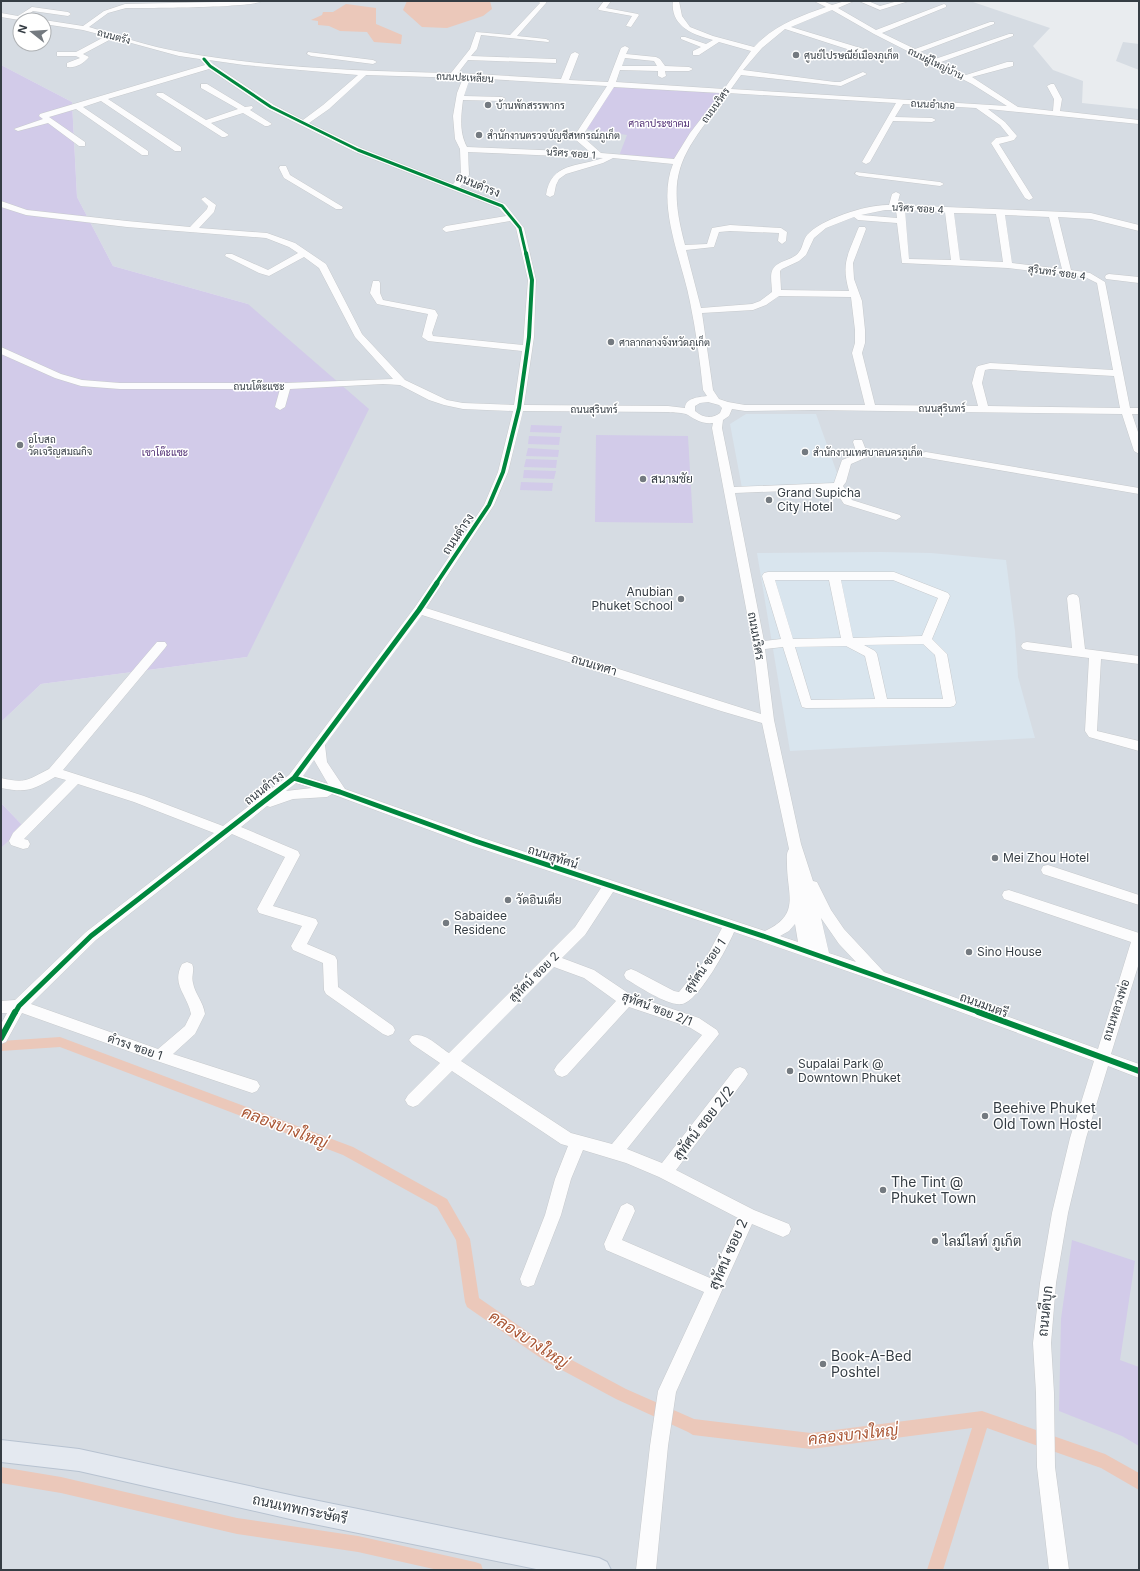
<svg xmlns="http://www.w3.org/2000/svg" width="1140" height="1571" font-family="Inter,Sarabun,sans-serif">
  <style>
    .residential { fill: #d6dce3; fill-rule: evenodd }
    .commercial { fill: #d9e5ee }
    .green { fill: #d2cbe9 }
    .water { fill: #ebc8ba }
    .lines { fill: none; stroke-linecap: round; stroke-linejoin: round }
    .canal { fill: #ebc8ba; fill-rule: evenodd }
    .minor-casing { stroke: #c7cacd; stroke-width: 1 }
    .major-casing { stroke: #b7c2d0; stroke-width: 2 }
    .minor { fill: #fcfcfd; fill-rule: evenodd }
    .major { fill: #e4e9f0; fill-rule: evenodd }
    .cycleway-far3-casing { stroke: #fff; stroke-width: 4.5 }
    .cycleway-far2-casing { stroke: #fff; stroke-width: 6 }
    .cycleway-far1-casing { stroke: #fff; stroke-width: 8 }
    .cycleway-casing { stroke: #fff; stroke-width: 9 }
    .cycleway-far3 { stroke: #00873e; stroke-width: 3 }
    .cycleway-far2 { stroke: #00873e; stroke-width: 4 }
    .cycleway-far1 { stroke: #00873e; stroke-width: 5 }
    .cycleway { stroke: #00873e; stroke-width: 6 }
    .poi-dot { fill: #747a80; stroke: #fff; stroke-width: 1.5 }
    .labels { text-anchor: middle; stroke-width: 3; stroke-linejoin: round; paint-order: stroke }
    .far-street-label { font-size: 10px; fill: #353d44; stroke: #fff }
    .far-poi-label { font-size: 10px; fill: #353d44; stroke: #fff; text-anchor: start }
    .far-park-label { font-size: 10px; fill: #4e2c72; stroke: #fff }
    .street-label { font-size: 12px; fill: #353d44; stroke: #fff }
    .poi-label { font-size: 12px; fill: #353d44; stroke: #fff; text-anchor: start }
    .near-poi-label { font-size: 14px; fill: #353d44; stroke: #fff; text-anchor: start }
    .near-street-label { font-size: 14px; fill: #353d44; stroke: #fff }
    .near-water-label { font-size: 16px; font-style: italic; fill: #aa5634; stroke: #fff }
  </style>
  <rect width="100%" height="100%" fill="#e9ecef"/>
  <path class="residential" d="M 1,1 L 970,1 L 1050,28 L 1033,46 L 1053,70 L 1083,81 L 1082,103 L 1139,109 L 1139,1570 L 1,1570 L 1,848 L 24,827 L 1,803 L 1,722 L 41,684 L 247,657 L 248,304 L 113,266 L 77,197 L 72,102 L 1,65 ZM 20,20 L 44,20 L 44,44 L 20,44 Z
    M 1123,42 L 1139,44 L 1139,70 L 1116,61 Z"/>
  <path class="commercial" d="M 746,414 L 816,414 L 837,473 L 835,482 L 821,485 L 742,488 L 730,424 Z
    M 881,552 L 931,553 L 1006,560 L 1015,631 L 1018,677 L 1035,738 L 790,751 L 757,553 Z"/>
  <path class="green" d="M 1,65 L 72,102 L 77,197 L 113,266 L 248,304 L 369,409 L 247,657 L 41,684 L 1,722 Z
    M 613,87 L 721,93 L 673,161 L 619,156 L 627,135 L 585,129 Z
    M 531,425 L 562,426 L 561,433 L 530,432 Z
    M 596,435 L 688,436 L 693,523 L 595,522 Z
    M 529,436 L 560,437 L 559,445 L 528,444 Z
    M 528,448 L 559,450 L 558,457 L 526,456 Z
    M 526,459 L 557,460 L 556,468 L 524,467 Z
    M 524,470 L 556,471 L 554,479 L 523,478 Z
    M 521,482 L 553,483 L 552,491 L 520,490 Z
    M 1,803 L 24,827 L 1,848 Z
    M 1072,1240 L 1135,1261 L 1120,1360 L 1139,1367 L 1139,1446 L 1122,1436 L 1059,1411 L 1061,1319 Z"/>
  <path class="water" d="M 407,1 L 490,1 L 492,9 L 483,16 L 447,28 L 422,27 L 403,10 Z
    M 346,4 L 376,8 L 376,24 L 402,35 L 401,44 L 374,42 L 367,32 L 340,31 L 329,26 L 318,25 L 318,21 L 311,20 L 322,15 L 323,12 L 333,12 Z"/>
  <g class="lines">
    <path class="canal" d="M 60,1037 L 353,1147 L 447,1199 L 470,1239 L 479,1298 L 555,1351 L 626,1389 L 694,1419 L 811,1433 L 982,1411 L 1105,1454 L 1139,1473 L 1139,1490 L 1101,1468 L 987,1428 L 943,1570 L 927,1570 L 972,1428 L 811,1449 L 693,1435 L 688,1432 L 616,1399 L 545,1361 L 467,1307 L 465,1302 L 456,1240 L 437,1207 L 343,1155 L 60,1047 L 1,1051 L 1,1041 Z
      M 1,1467 L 61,1477 L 237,1518 L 358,1536 L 475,1562 L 481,1564 L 483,1570 L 438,1570 L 358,1552 L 237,1534 L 61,1493 L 1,1483 Z"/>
    <defs>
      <path id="minor" d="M 262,1 C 253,8 145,8 126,8 L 108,13 L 89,27 C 119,36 150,47 181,52 C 269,68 361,71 451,73 L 470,49 L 476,32 L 510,35 L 540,3 L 538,1 L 547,1 L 546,3 L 517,36 L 546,39 L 550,41 L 548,42 L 481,35 L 477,49 L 471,56 L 553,59 L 556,59 L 556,63 L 468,60 L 458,73 L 561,79 L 571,54 L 575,52 L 579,54 L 569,80 L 608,82 L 621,48 L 625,46 L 629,48 L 626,54 L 656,57 L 660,59 L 665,66 L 689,67 L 693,69 L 689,71 L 665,71 L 666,76 L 662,78 L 658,76 L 658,71 L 620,70 L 616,82 L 724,89 L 751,51 L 719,42 L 699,55 L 693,55 L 693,51 L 701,47 L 681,39 L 681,37 L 685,37 L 706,44 L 713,40 C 693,35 670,26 673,1 L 679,1 L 682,16 L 690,27 L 713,36 L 754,47 C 773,26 800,16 826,7 L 814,1 L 823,1 L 832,5 L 845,1 L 854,1 L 838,8 L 876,30 L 944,4 L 946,5 L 946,7 L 882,33 L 915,49 L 990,22 L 994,22 L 994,24 L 920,52 L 935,59 L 1009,34 L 1013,34 L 1013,36 L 941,62 L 966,75 L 1007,62 L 1013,62 L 1013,66 L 972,77 L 1018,107 L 1053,111 L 1054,99 L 1047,86 L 1051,84 L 1054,84 L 1062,99 L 1060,111 L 1139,120 L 1139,124 L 988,109 L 1005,122 L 1017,136 L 1014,140 L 999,144 L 1033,198 L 1029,200 L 1025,198 L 991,143 L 996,138 L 1009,136 L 1000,125 L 976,108 L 903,104 L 895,117 L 932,118 L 936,120 L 932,122 L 893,121 L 870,162 L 866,164 L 862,162 L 896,103 L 728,93 C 684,153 664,168 685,245 L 707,244 L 712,228 L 730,225 L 781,228 L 787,232 L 786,241 L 782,244 L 778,241 L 779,233 L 730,231 L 719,232 L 714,247 L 686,250 L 701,308 L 752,304 L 760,301 L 772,292 C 772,286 770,276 772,271 C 776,260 793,261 799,252 C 803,247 803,240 807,235 C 821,219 868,204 889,205 L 892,194 L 896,192 L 900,194 L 897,205 L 1091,213 L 1139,225 L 1139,231 L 1091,219 L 1058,217 L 1071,270 L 1090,273 L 1105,282 L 1130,408 L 1139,408 L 1139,414 L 1132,414 L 1139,435 L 1139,454 L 1134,451 L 1122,414 L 813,410 L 745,411 L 732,409 L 729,416 L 723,420 L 722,428 L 734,487 L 834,483 L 842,460 L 857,454 L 853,442 L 854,440 L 862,440 L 868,455 L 867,457 L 851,464 L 846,482 L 843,486 L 852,500 L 900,515 L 901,517 L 896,520 L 844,504 L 834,489 L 735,493 L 764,641 L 781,639 L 762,576 L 764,573 L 768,572 L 894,572 L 948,593 L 950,596 L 932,639 L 947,654 L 956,703 L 954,706 L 950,707 L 806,708 L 802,707 L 783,647 L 765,649 L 774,720 L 801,844 L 813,881 L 817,882 L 831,910 L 844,929 L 884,972 L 1098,1049 L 1131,942 L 1004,899 L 1002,895 L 1004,891 L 1009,890 L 1139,933 L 1139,963 L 1111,1054 L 1139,1064 L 1139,1078 L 1108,1066 L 1086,1138 L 1068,1213 L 1056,1283 L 1051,1343 L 1054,1393 L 1055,1467 L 1069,1570 L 1049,1570 L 1037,1467 L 1036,1393 L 1033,1343 L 1040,1283 L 1052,1213 L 1070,1138 L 1094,1061 L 876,981 L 734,932 C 728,947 698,1002 682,1004 C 667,1006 640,987 626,979 L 624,975 L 626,971 L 631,969 L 636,971 L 674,991 L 679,992 L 705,960 L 722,928 L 613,892 L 585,935 L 562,958 L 594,970 L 631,995 L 699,1018 L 717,1030 L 719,1034 L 627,1149 L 662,1163 L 735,1069 L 740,1067 L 745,1069 L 748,1074 L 745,1079 L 676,1170 L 754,1210 L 789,1224 L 791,1229 L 789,1234 L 783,1237 L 752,1224 L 676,1392 L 668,1446 L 656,1570 L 636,1570 L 650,1446 L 658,1391 L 704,1292 L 606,1250 L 604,1244 L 621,1206 L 627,1203 L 633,1206 L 635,1211 L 622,1240 L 710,1278 L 738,1218 L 659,1177 L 626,1163 L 583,1150 L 571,1179 L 561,1215 L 536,1279 L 534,1285 L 528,1287 L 522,1285 L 520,1279 L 545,1215 L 555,1179 L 568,1146 L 561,1144 L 452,1071 L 418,1105 L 413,1107 L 408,1105 L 405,1100 L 408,1095 L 440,1063 L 412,1044 L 409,1040 L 412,1036 C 424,1031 439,1047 449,1053 L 575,927 L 601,888 L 470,845 L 332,794 L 327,797 L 293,799 L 270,807 L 267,806 L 241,827 L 298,851 L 300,855 L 273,906 L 316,919 L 318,923 L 307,944 L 335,956 L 337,960 L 338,987 L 393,1026 L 395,1030 L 393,1034 L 388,1036 L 383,1034 L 326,994 L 324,990 L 323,963 L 293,950 L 291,946 L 302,926 L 259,913 L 257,909 L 285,857 L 232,834 L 96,940 L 31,1004 L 158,1049 L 185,1026 L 191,1014 C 187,994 171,985 182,964 L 187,962 L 192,964 C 195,970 191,976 193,983 C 195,994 203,1001 205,1014 L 195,1034 L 173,1054 L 257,1081 L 260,1086 L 257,1091 L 252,1093 L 148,1058 L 22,1013 L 6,1042 L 1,1044 L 1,1024 L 7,1013 L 1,1013 L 1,1001 L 15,1000 L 86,932 L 214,833 L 134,802 L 78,784 L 24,839 L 28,840 L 30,844 L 28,848 L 23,849 L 11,845 L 9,841 L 13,833 L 66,780 L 55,777 C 32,790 28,793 1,788 L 1,778 C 26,784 27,780 49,769 L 157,642 L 165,642 L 167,645 L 165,648 L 63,770 L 144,796 L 223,826 L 289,775 L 415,607 L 484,505 L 498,472 L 513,411 L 463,409 L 444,405 L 429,400 L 400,385 L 383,384 L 290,389 L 285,407 L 280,410 L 275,407 L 280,389 L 120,389 L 81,386 L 55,378 L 1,354 L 1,347 L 61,374 L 82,380 L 120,383 L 286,383 L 393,379 L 355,337 L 319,268 L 304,257 L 269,276 L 259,273 L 225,256 L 226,254 L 232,254 L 268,270 L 298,253 L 289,247 L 266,238 L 127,227 L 26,215 L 1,207 L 1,201 L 27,210 L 127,221 L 190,227 L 207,209 L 208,206 L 201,199 L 205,197 L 216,205 L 214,212 L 199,228 L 267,233 L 295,243 L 326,264 L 362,334 L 405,380 L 447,400 L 463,403 L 514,405 L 522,351 L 428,341 L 422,337 L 428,314 L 377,304 L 370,293 L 373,281 L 379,281 L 380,283 L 380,293 L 383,300 L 435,310 L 438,315 L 432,333 L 433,336 L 523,345 L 528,280 L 516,228 L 510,221 L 446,232 L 442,229 L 446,226 L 506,216 L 499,208 L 355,152 L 268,109 L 209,69 L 108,99 L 181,147 L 181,151 L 175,151 L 101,101 L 83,107 L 148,151 L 148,155 L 142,155 L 76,109 L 49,117 L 85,142 L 85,146 L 79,146 L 48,123 L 18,131 L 14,129 L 43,119 L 39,116 L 40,114 L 205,65 L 200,59 L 179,56 L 113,38 L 83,54 L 89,57 C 83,64 76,68 67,67 L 67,63 L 80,58 L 76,56 L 57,56 L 57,52 L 76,52 L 106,36 L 83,30 L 44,24 L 44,20 L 83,26 L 104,11 L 125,4 ZM 832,10 L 874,34 L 972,84 L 1007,106 L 731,89 L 741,75 L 841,86 L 867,74 L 863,72 L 840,82 L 835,82 L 743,70 L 762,48 L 785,29 L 881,60 L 887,60 L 887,56 L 791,27 ZM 625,58 L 654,61 L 657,66 L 622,66 ZM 209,60 L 244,65 L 358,75 L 323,105 L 303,120 L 274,105 L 213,64 ZM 366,75 L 463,78 L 457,93 L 453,116 L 455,139 L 460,149 L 461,175 L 453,184 L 361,148 L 309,123 L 329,109 ZM 470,78 L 607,86 L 575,135 L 576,140 L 590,152 L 467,147 C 459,132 461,116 463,100 L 502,101 L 506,99 L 502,97 L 464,96 ZM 614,87 L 721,93 L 690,133 L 674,159 L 601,153 L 583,137 L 583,135 ZM 468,152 L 603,158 C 578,167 551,162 546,195 L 550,197 L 554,195 L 556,185 L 559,179 L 566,174 L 603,163 L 613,158 L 673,164 C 656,206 682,260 690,302 C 696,331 700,361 703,390 L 707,396 C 699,397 685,398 685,408 L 668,406 L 524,405 L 534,337 L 536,280 L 524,228 L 505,204 L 460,187 L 469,175 ZM 885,210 L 896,210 L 897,218 L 861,215 ZM 905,210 L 945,212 L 951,260 L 909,259 ZM 954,213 L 996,214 L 1003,262 L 960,260 ZM 1005,215 L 1049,217 L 1062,269 L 1012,263 ZM 854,217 L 858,220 L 897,223 L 902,263 L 1008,268 L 1085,277 L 1097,283 L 1113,370 L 990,363 L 978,366 L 976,368 L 972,383 L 978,406 L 875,405 L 862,353 L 865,343 L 865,330 L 862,301 L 854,279 L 853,263 L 866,229 L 865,227 L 859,227 L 858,229 C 848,255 841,263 849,291 L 781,290 L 780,271 L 782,269 L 799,261 L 806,255 L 814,238 L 826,228 ZM 779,296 L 851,297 L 855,330 L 855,343 L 852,353 L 865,405 L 745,405 L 728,402 L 719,399 L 713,390 L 702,313 L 753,310 L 766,305 ZM 990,369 L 1114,376 L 1120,408 L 988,406 L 982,383 L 985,370 ZM 708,402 L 719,405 L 722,408 L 720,413 C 712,419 703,418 695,411 L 695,406 L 700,403 ZM 523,411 L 668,412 C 674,413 683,412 688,415 C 696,420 702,424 713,423 L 712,428 L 753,645 L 761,714 L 426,608 L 494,505 L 508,472 ZM 775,580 L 829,580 L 841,638 L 793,639 ZM 841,580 L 893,580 L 938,598 L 922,636 L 853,638 ZM 422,615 L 721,711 L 762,723 L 789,849 C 786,853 787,859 787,864 C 787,895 801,914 765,931 L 480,837 L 345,789 L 327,762 L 325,745 ZM 923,644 L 935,655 L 943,699 L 887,699 L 877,654 L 875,651 L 864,645 ZM 846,646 L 865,656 L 875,699 L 811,700 L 795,647 ZM 314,760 L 328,784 L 303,776 ZM 296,783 L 312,788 L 286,791 ZM 821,918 L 839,944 L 856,962 L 829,953 ZM 795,924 L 798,942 L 780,936 L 789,931 ZM 554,967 L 584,978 L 616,1001 L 557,1065 L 554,1070 L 557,1075 L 562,1077 L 567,1075 L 629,1007 L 689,1027 L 702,1035 L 612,1144 L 571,1133 L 461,1061 Z
        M 604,1 L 611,1 L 606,8 L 638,14 L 639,15 L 631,27 L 626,26 L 632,16 L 599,10 L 598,9 Z
        M 859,1 L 868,1 L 880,6 L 898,1 L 909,1 L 880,10 Z
        M 32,7 L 68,12 L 71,14 L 68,16 L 33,11 L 25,17 L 36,20 L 19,20 L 1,17 L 1,13 L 18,16 Z
        M 308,52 L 373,60 L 377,62 L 373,64 L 311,56 L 307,54 Z
        M 201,84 L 207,84 L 245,107 L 252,106 L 253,108 L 250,110 L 272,124 L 268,126 L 265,126 L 243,113 L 211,123 L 229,135 L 225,137 L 222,137 L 156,95 L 157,93 L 163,93 L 206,120 L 238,109 L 201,88 Z
        M 280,166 L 286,166 L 290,175 L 343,207 L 342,209 L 336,209 L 284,178 L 279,168 Z
        M 856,172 L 940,182 L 944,184 L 940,186 L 859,176 L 855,174 Z
        M 1109,274 L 1139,277 L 1139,283 L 1106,279 L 1105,277 L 1106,275 Z
        M 926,452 L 1139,488 L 1139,494 L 922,457 L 921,455 L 922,453 Z
        M 1073,594 L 1077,595 L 1079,598 L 1085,649 L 1139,656 L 1139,664 L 1101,659 L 1097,731 L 1139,741 L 1139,751 L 1089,737 L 1085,731 L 1089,658 L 1027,650 L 1023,649 L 1021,646 L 1023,643 L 1027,642 L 1072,648 L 1067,598 L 1069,595 Z
        M 1048,865 L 1139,895 L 1139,905 L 1043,874 L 1041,870 L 1043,866 Z"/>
      <path id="major" d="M 1,1440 L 79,1449 L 299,1497 L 599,1558 L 607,1562 L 611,1570 L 541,1570 L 299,1521 L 79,1471 L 1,1462 Z"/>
    </defs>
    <use href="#minor" class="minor-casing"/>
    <use href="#major" class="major-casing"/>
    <use href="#minor" class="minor"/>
    <use href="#major" class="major"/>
    <defs>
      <path id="cycleway-far3" d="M 204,59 L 210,66 L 271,107 L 358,150 L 502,206 L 520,228 L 526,254"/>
      <path id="cycleway-far2" d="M 436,584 L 489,505 L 503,472 L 519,408 L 529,337 L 532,280 L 526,253"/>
      <path id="cycleway-far1" d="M 294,778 L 340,792 L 475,841 L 766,937 L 981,1013
        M 15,1013 L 19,1006 L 91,936 L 294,778 L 419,610 L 437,583"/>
      <path id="cycleway" d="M 978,1012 L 1139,1071
        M 1,1038 L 15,1012"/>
    </defs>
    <use href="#cycleway-far3" class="cycleway-far3-casing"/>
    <use href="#cycleway-far2" class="cycleway-far2-casing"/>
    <use href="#cycleway-far1" class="cycleway-far1-casing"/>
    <use href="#cycleway" class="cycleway-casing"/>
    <use href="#cycleway-far3" class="cycleway-far3"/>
    <use href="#cycleway-far2" class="cycleway-far2"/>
    <use href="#cycleway-far1" class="cycleway-far1"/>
    <use href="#cycleway" class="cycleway"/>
  </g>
  <g class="poi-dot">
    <circle cx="796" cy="55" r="4"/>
    <circle cx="488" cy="105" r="4"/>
    <circle cx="479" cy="135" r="4"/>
    <circle cx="611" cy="342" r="4"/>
    <circle cx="20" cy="445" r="4"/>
    <circle cx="805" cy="452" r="4"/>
    <circle cx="643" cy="479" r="4"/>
    <circle cx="769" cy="500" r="4"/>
    <circle cx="681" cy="599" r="4"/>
    <circle cx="995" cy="858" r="4"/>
    <circle cx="508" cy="900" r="4"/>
    <circle cx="446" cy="923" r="4"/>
    <circle cx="969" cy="952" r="4"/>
    <circle cx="790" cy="1071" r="4"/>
    <circle cx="985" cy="1116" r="4"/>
    <circle cx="883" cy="1190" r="4"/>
    <circle cx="935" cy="1241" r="4"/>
    <circle cx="823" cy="1364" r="4"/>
  </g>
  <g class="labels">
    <g class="far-street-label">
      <text transform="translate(114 36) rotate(15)" y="4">ถนนตรัง</text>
      <text transform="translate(936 63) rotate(26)" y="4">ถนนผู้ใหญ่บ้าน</text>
      <text transform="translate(465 77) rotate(3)" y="4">ถนนปะเหลียน</text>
      <text transform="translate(933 104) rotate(3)" y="4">ถนนอำเภอ</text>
      <text transform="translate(715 105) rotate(-54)" y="4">ถนนนริศร</text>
      <text transform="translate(571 153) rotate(4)" y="4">นริศร ซอย 1</text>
      <text transform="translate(918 208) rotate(3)" y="4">นริศร ซอย 4</text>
      <text transform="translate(1057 272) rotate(8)" y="4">สุรินทร์ ซอย 4</text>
      <text x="259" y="390">ถนนโต๊ะแซะ</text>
      <text x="942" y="412">ถนนสุรินทร์</text>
      <text x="594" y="413">ถนนสุรินทร์</text>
    </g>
    <g class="far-poi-label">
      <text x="804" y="59">ศูนย์ไปรษณีย์เมืองภูเก็ต</text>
      <text x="496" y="109">บ้านพักสรรพากร</text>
      <text x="487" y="139">สำนักงานตรวจบัญชีสหกรณ์ภูเก็ต</text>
      <text x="619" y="346">ศาลากลางจังหวัดภูเก็ต</text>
      <text x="28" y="443">อุโบสถ<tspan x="28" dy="12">วัดเจริญสมณกิจ</tspan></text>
      <text x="813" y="456">สำนักงานเทศบาลนครภูเก็ต</text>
    </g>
    <g class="far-park-label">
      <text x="659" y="127">ศาลาประชาคม</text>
      <text x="165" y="456">เขาโต๊ะแซะ</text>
    </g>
    <g class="street-label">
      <text transform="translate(478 185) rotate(22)" y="4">ถนนดำรง</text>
      <text transform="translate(458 534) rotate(-56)" y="4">ถนนดำรง</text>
      <text transform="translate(756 636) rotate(80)" y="4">ถนนนริศร</text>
      <text transform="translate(594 665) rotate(17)" y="4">ถนนเทศา</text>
      <text transform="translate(264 788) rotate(-38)" y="4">ถนนดำรง</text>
      <text transform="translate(553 857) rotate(18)" y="4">ถนนสุทัศน์</text>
      <text transform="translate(705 966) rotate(-55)" y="4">สุทัศน์ ซอย 1</text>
      <text transform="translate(534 977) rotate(-45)" y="4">สุทัศน์ ซอย 2</text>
      <text transform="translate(984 1005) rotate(20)" y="4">ถนนมนตรี</text>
      <text transform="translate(657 1009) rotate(21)" y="4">สุทัศน์ ซอย 2/1</text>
      <text transform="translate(1116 1010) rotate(-72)" y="4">ถนนหลวงพ่อ</text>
      <text transform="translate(135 1047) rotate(19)" y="4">ดำรง ซอย 1</text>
    </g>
    <g class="poi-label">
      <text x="651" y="483">สนามชัย</text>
      <text x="777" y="497">Grand Supicha<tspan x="777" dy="14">City Hotel</tspan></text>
      <text x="673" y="596" text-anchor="end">Anubian<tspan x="673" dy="14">Phuket School</tspan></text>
      <text x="1003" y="862">Mei Zhou Hotel</text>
      <text x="516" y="904">วัดอินเดีย</text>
      <text x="454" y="920">Sabaidee<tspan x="454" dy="14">Residenc</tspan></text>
      <text x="977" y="956">Sino House</text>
      <text x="798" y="1068">Supalai Park @<tspan x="798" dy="14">Downtown Phuket</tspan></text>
    </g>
    <g class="near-poi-label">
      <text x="993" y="1113">Beehive Phuket<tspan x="993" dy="16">Old Town Hostel</tspan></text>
      <text x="891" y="1187">The Tint @<tspan x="891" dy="16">Phuket Town</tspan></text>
      <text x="943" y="1246">ไลม์ไลท์ ภูเก็ต</text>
      <text x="831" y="1361">Book-A-Bed<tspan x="831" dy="16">Poshtel</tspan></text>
    </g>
    <g class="near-street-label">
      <text transform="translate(703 1123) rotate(-52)" y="5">สุทัศน์ ซอย 2/2</text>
      <text transform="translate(728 1254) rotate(-66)" y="5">สุทัศน์ ซอย 2</text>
      <text transform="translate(1045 1311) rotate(-84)" y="5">ถนนดีบุก</text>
      <text transform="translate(300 1509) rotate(12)" y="5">ถนนเทพกระษัตรี</text>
    </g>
    <g class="near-water-label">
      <text transform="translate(285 1127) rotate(21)" y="6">คลองบางใหญ่</text>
      <text transform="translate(529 1339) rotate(33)" y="6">คลองบางใหญ่</text>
      <text transform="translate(853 1434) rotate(-6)" y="6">คลองบางใหญ่</text>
    </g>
  </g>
  <rect width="1140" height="1571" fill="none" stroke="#353d44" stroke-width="4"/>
  <g transform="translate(32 32) rotate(287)"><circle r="19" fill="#ffffff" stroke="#aeb1b4"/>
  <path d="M0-3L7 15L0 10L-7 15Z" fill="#747a80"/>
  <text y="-6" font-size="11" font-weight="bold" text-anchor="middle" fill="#353d44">N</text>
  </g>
</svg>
